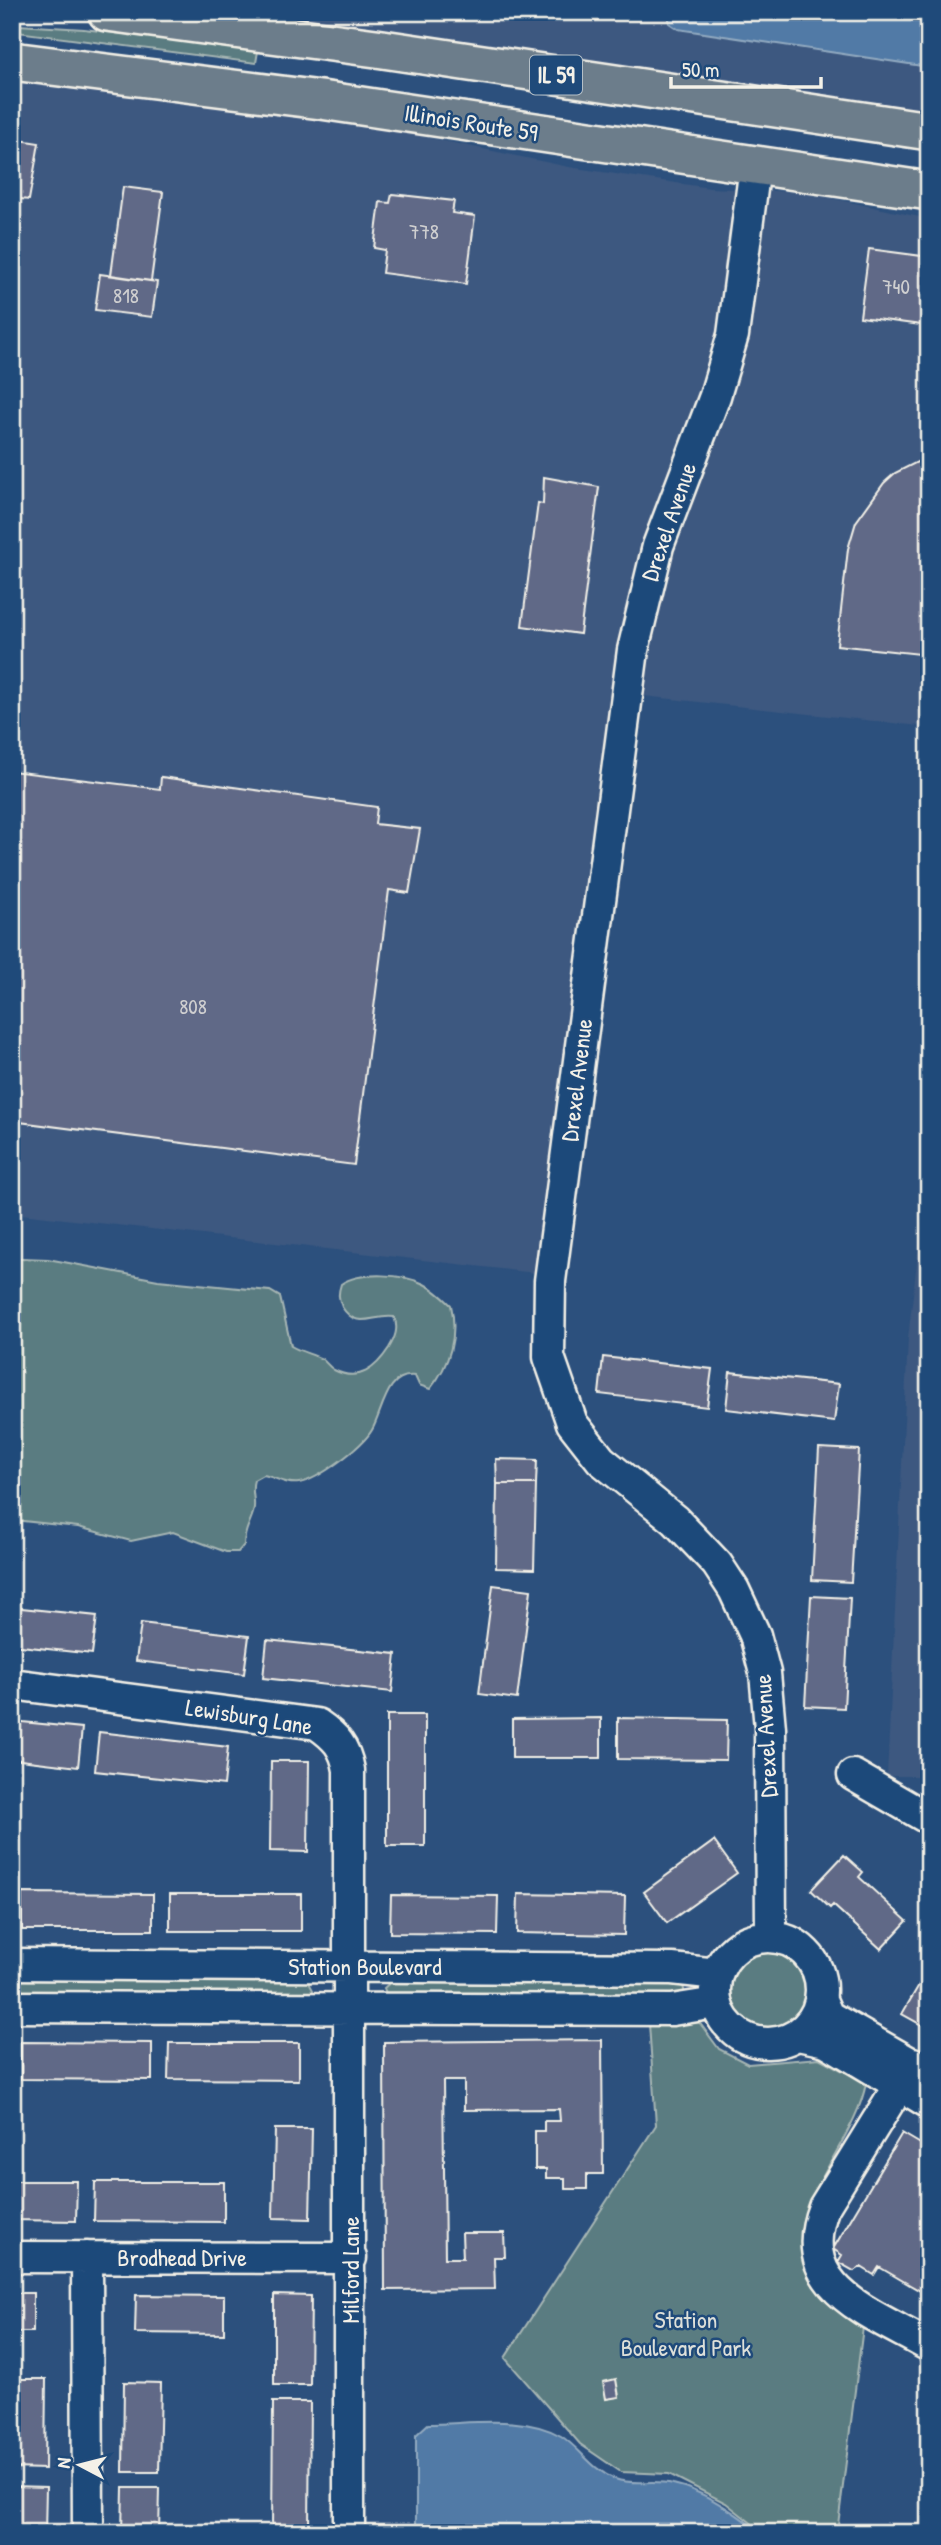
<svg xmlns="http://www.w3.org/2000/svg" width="941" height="2545" font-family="'Patrick Hand',sans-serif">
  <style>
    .built { fill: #3c5880 }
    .green { fill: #5a7c81; stroke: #a7b6b4; stroke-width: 2 }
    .water { fill: #517aa6; stroke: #92aac0; stroke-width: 2 }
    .building { fill: #616987; stroke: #f4f1e8; stroke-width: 2 }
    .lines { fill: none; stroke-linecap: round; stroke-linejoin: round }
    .minor-casing { stroke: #f4f1e8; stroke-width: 35 }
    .major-casing { stroke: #f4f1e8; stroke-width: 42 }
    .minor { stroke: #1f4a7a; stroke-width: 30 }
    .major { stroke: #6c7d8b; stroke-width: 37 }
    .labels { text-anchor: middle; stroke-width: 5; stroke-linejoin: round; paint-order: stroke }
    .number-label { font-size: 21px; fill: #cfcfd0 }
    .shield { fill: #1f4a7a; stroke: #b4bfc7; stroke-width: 2 }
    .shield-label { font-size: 23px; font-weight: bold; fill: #f4f1e8 }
    .street-label { font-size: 24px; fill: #f4f1e8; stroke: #1f4a7a }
    .park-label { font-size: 24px; fill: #dddfd9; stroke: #1f4a7a }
  </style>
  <rect width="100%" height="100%" fill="#2c507d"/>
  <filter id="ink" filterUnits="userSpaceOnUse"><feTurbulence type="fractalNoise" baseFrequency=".0143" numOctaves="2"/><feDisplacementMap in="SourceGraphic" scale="14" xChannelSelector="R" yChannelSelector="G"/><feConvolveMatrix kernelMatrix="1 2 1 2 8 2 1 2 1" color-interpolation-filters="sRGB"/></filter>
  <g filter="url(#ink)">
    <path class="built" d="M 217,12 L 929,12 L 929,112 Z
      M 12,72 L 397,131 L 569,167 L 710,188 L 803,192 L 929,219 L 929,727 L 625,694 L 544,1274 L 12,1213 Z
      M 929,1158 L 929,1776 L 887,1776 L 908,1338 Z"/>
    <path class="green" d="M 18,25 L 84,29 L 258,51 L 256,63 L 17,32 Z
      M 21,1258 L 48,1259 L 158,1280 L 270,1291 L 280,1297 L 291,1346 C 301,1352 312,1354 322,1359 C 327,1363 329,1367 334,1370 C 359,1383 376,1368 389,1348 C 395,1338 399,1328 394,1317 C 373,1314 357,1331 342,1307 C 338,1298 338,1293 341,1284 C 360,1271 404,1274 424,1284 C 434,1289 443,1297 451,1305 C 458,1335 450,1365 430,1389 L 419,1385 L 415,1376 C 386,1372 383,1411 372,1430 C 362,1447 318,1480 299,1483 C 285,1485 276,1477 263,1475 L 254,1480 C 250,1492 257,1502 253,1513 C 249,1526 244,1531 244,1545 L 238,1552 L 226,1552 L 173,1532 L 131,1541 L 78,1527 L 14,1520 L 12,1260 Z
      M724 1991a42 42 0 1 1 84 0a42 42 0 1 1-84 0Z
      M 12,1977 L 307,1979 L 313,1990 L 311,1995 L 12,1999 Z
      M 393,1980 L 666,1980 L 683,1985 L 685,1995 L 388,1998 L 384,1988 Z
      M 699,2022 L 719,2049 L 748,2064 L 819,2058 L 866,2083 C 855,2147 770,2219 815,2283 C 827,2299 848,2313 863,2327 L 837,2533 L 764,2533 L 726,2503 L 669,2474 L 621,2472 L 580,2444 L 505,2358 L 656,2125 L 649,2024 Z"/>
    <path class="water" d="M 669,12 L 892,12 L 929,17 L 929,67 L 678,29 L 669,23 Z
      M 428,2424 C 469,2424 524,2414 561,2436 C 580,2448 592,2470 615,2479 C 634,2486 653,2479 673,2484 C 705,2491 736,2513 761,2533 L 416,2533 L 416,2435 Z"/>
    <path class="building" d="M 13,139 L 39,143 L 29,200 L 12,198 Z
      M 123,187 L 163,192 L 151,281 L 111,275 Z
      M 392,194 L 454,201 L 452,213 L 475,216 L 466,284 L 382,273 L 385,250 L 374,248 L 380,202 L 390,203 Z
      M 869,249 L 929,257 L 929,326 L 860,317 Z
      M 100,274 L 157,282 L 152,317 L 95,310 Z
      M 929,456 L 929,655 L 837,645 L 848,549 L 856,522 L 884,483 L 895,473 Z
      M 544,477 L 599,487 L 580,634 L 522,626 L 538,503 L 543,504 Z
      M 12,771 L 160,789 L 161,777 L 377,807 L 375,824 L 420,829 L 409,893 L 389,890 L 354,1165 L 12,1121 Z
      M 603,1357 L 712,1369 L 707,1407 L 599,1394 Z
      M 730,1372 L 839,1384 L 834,1422 L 726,1409 Z
      M 819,1448 L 859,1450 L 851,1582 L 812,1580 Z
      M 496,1459 L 537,1460 L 536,1484 L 497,1484 Z
      M 497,1484 L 536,1484 L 534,1569 L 496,1568 Z
      M 493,1585 L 531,1590 L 517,1699 L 479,1694 Z
      M 811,1596 L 850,1598 L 844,1708 L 805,1706 Z
      M 12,1607 L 97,1616 L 92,1654 L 12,1645 Z
      M 141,1623 L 249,1636 L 244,1674 L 136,1661 Z
      M 267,1640 L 396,1654 L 392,1692 L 263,1678 Z
      M 387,1715 L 425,1715 L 425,1846 L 387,1846 Z
      M 601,1718 L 601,1758 L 512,1758 L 512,1719 Z
      M 618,1718 L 727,1720 L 726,1760 L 618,1759 Z
      M 12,1721 L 82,1728 L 78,1767 L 12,1759 Z
      M 99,1732 L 228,1747 L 224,1785 L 95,1771 Z
      M 271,1761 L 309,1761 L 308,1852 L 270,1851 Z
      M 714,1841 L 737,1873 L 667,1923 L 644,1892 Z
      M 844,1855 L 863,1872 L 859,1877 L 907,1921 L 881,1949 L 833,1905 L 830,1908 L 811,1890 Z
      M 22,1893 L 153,1894 L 153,1930 L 22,1930 Z
      M 170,1894 L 301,1894 L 301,1931 L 170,1931 Z
      M 518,1894 L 625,1896 L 624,1935 L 517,1933 Z
      M 391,1895 L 498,1896 L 497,1934 L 390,1933 Z
      M 929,1968 L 929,2029 L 902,2014 Z
      M 602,2040 L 603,2174 L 587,2174 L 587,2189 L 565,2189 L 565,2178 L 546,2178 L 546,2169 L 535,2169 L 535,2131 L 544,2131 L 544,2121 L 560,2121 L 559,2109 L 464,2110 L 464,2081 L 443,2081 L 445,2258 L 463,2258 L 462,2233 L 504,2233 L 505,2257 L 494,2257 L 495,2289 L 385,2290 L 384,2042 Z
      M 21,2042 L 152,2043 L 152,2080 L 21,2079 Z
      M 169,2043 L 299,2043 L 299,2080 L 168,2079 Z
      M 275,2129 L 312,2129 L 310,2219 L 273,2218 Z
      M 902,2133 L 929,2149 L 929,2296 L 879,2267 L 874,2275 L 861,2267 L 854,2271 L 838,2262 L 842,2255 L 833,2249 Z
      M 12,2181 L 77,2181 L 76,2221 L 12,2220 Z
      M 95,2182 L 224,2182 L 224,2222 L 94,2221 Z
      M 12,2293 L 33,2293 L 33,2332 L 12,2332 Z
      M 136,2295 L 224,2296 L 224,2334 L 135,2333 Z
      M 274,2295 L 311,2296 L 310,2385 L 274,2385 Z
      M 12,2379 L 46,2379 L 45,2469 L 12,2468 Z
      M 616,2379 L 619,2397 L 606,2399 L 603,2382 Z
      M 124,2382 L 161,2383 L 159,2472 L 123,2472 Z
      M 273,2402 L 310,2402 L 309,2532 L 272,2531 Z
      M 12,2486 L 46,2487 L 45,2533 L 12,2533 Z
      M 123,2488 L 160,2488 L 159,2533 L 122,2533 Z"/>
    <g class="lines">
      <defs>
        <path id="minor" d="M 755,166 L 733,335 L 715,396 L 658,546 L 633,650 L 550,1281 L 549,1357 L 572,1423 L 601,1460 L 675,1520 L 717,1564 L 734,1590 L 755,1635 L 765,1673 L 770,1728 L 771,1937
          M 12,1684 L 317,1724 C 336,1737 345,1747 349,1770 L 349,2533
          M 853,1775 L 929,1819
          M715 1990a53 53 0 1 1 106 0a53 53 0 1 1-106 0Z
          M 12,1964 L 672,1969 L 717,1974
          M 821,2000 L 828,2016 L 928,2073
          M 12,2007 L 672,2010 L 716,2003
          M 798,2035 L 826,2041 L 929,2103
          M 913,2063 L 824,2207 C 792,2289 871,2312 929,2346
          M 12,2257 L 351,2258
          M 87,2257 L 88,2533"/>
        <path id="major" d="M 107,12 L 376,48 L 929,131
          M 12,61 L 321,100 L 929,191"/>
      </defs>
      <use href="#minor" class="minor-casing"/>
      <use href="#major" class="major-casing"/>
      <use href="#minor" class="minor"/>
      <use href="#major" class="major"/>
    </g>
  </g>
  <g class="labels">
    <g class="number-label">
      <text x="424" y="239">778</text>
      <text x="896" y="294">740</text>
      <text x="126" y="303">818</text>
      <text x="193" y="1014">808</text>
    </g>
    <rect class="shield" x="530" y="55.5" width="52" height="39" rx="5"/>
    <g class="shield-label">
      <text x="556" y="83">IL 59</text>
    </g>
    <g class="street-label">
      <text transform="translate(471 123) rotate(9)" y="8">Illinois Route 59</text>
      <text transform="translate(669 522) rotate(-71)" y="8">Drexel Avenue</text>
      <text transform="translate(577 1080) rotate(-83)" y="8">Drexel Avenue</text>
      <text transform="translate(249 1717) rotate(9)" y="8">Lewisburg Lane</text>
      <text transform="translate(766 1736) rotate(-93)" y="8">Drexel Avenue</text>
      <text x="365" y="1975">Station Boulevard</text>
      <text x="182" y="2266">Brodhead Drive</text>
      <text transform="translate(351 2270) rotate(-90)" y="8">Milford Lane</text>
    </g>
    <g class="park-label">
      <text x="686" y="2328">Station<tspan x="686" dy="28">Boulevard Park</tspan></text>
    </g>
  </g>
  <rect width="941" height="2545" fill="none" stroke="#1f4a7a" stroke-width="42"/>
  <rect x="21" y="21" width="899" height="2503" fill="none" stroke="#f4f1e8" stroke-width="2.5" filter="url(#ink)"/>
  <g transform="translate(80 2465) rotate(277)" stroke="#1f4a7a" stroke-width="5" paint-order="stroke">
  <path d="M0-5L12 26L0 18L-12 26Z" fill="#f4f1e8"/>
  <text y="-10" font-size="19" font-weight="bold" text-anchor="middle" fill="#f4f1e8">N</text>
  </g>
  <path d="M671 77v10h150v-10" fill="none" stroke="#f4f1e8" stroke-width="3.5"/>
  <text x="682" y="77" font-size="21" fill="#f4f1e8" stroke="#1f4a7a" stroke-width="5" paint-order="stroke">50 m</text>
</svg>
